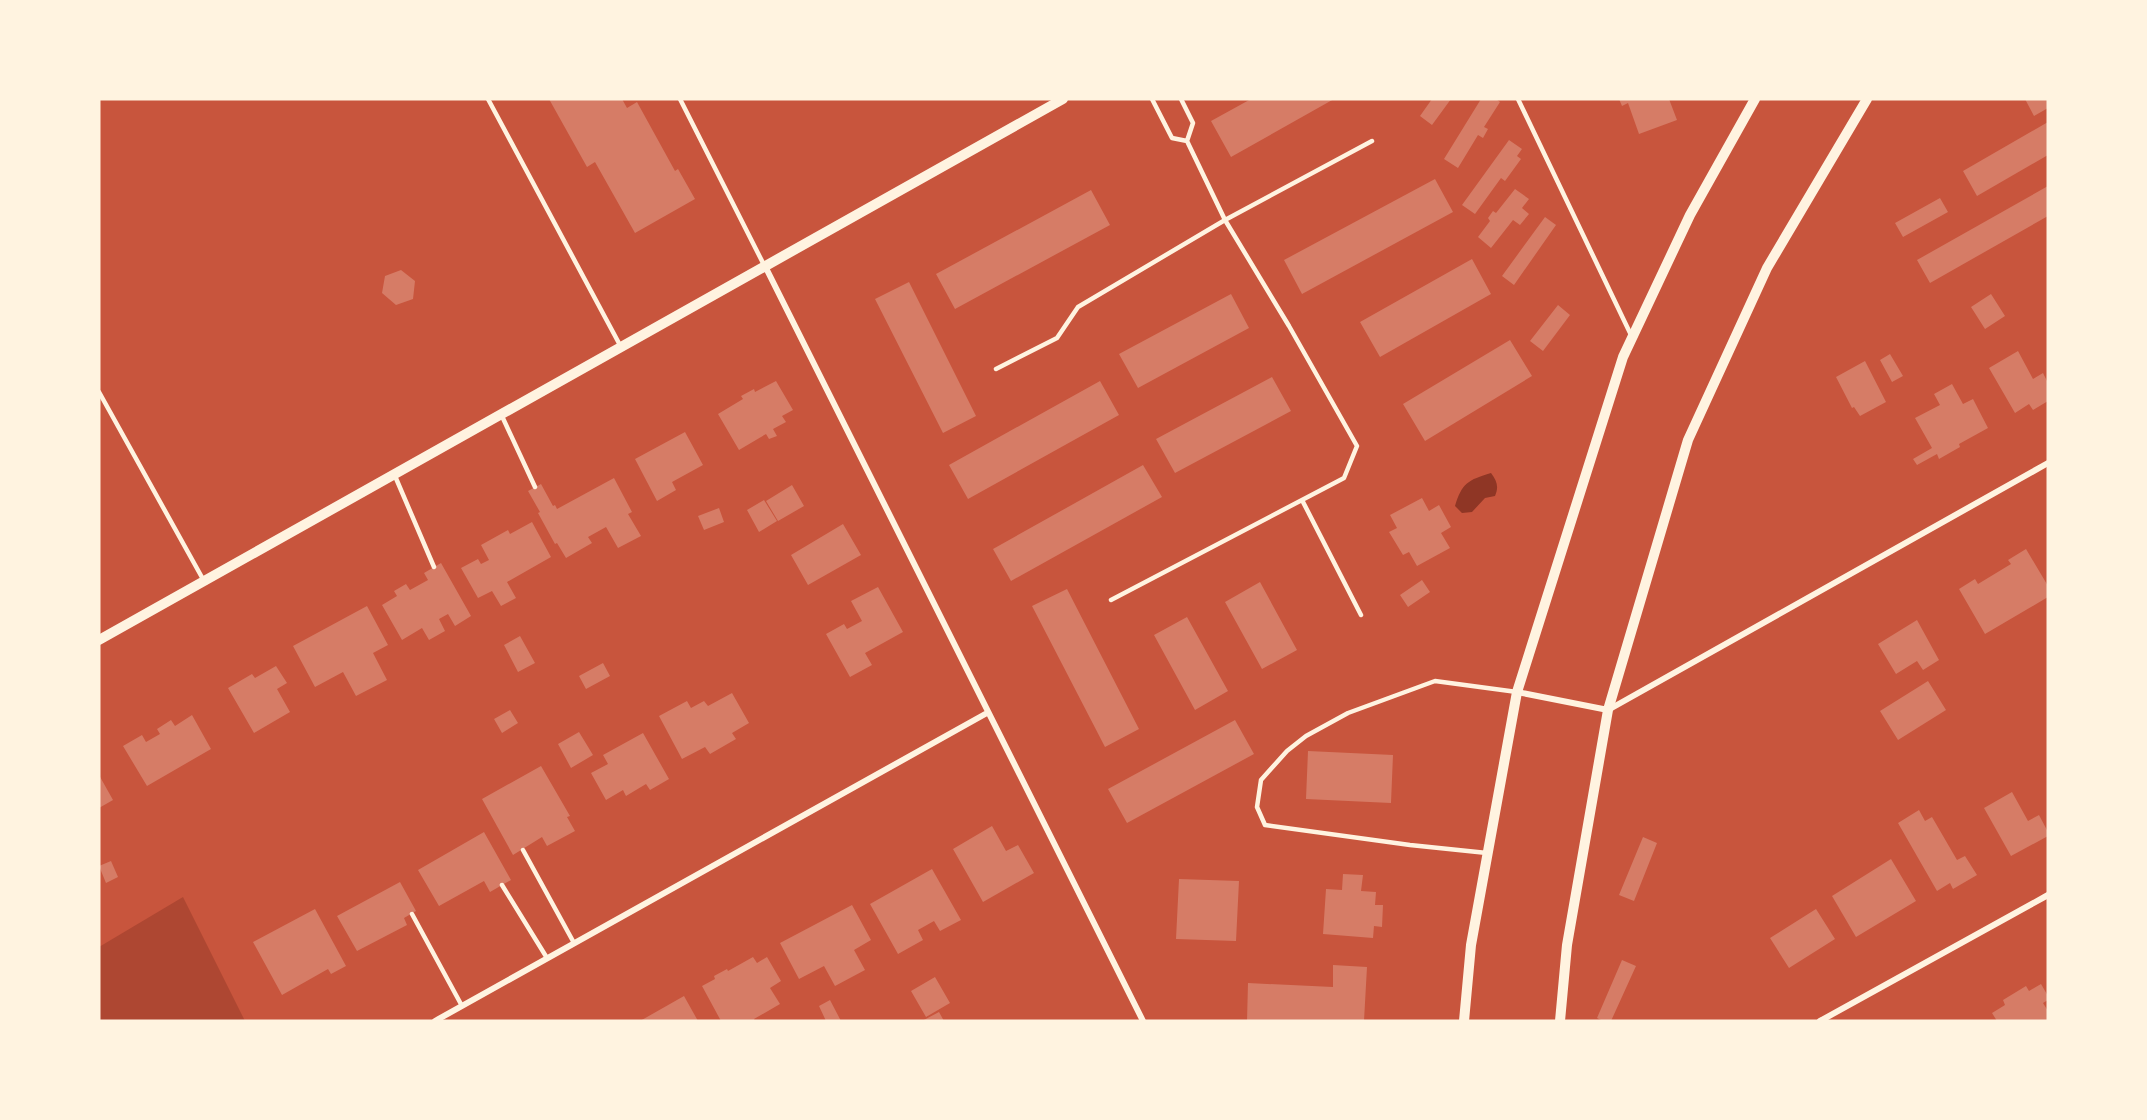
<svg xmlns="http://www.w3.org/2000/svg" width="2147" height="1120" font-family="Quicksand,sans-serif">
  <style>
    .green { fill: #ae4732 }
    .water { fill: #8f3625 }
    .building { fill: #d67c66 }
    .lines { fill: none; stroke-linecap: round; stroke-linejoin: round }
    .service { stroke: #fff3e0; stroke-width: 4.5 }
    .minor { stroke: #fff3e0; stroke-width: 6 }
    .tertiary { stroke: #fff3e0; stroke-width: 10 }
  </style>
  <rect width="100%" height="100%" fill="#c8553d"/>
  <path class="green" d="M 183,897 L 245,1021 L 99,1021 L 99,947 Z"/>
  <path class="water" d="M 1491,473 C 1497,481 1499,487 1495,496 L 1485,498 L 1472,512 L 1462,513 L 1455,506 C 1462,483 1468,480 1491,473 Z"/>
  <path class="building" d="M 549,99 L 622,99 L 627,108 L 637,102 L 675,171 L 678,169 L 695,199 L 635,233 L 595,162 L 587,167 Z
    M 1251,99 L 1334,99 L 1231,157 L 1211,121 Z
    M 1432,99 L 1451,99 L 1432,125 L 1420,116 Z
    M 1481,99 L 1496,99 L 1500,102 L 1484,127 L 1488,129 L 1483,138 L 1478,135 L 1458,168 L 1444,159 Z
    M 1619,99 L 1669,99 L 1677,120 L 1639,134 L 1628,103 L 1622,106 Z
    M 2025,99 L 2048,99 L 2048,108 L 2034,116 Z
    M 2048,122 L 2048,155 L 1977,196 L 1963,171 Z
    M 1509,140 L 1522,149 L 1517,156 L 1521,159 L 1505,181 L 1501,178 L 1475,214 L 1462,205 Z
    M 1435,179 L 1453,212 L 1302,294 L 1284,260 Z
    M 2048,186 L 2048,216 L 1930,283 L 1917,260 Z
    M 1515,189 L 1529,199 L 1522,208 L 1529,214 L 1520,225 L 1513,220 L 1491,248 L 1478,237 L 1490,221 L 1488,218 L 1493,211 L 1496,213 Z
    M 1091,190 L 1110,225 L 955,309 L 936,274 Z
    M 1940,198 L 1948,212 L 1903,237 L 1895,223 Z
    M 1545,217 L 1556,225 L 1514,285 L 1502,276 Z
    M 1472,259 L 1491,294 L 1380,357 L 1360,322 Z
    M 401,270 L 415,281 L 413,299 L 396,305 L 382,293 L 385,276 Z
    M 909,282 L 976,416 L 943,433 L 875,299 Z
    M 1231,294 L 1249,328 L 1138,388 L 1119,354 Z
    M 1991,294 L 2005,316 L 1985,329 L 1971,307 Z
    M 1558,305 L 1570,315 L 1543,351 L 1530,341 Z
    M 1510,340 L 1532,376 L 1425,441 L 1403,404 Z
    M 2018,351 L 2033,379 L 2043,373 L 2048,383 L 2048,401 L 2033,410 L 2029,404 L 2015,413 L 1989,368 Z
    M 1890,354 L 1903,376 L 1892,382 L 1880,360 Z
    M 1865,361 L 1886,402 L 1860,416 L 1854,407 L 1852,408 L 1836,377 Z
    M 1272,377 L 1291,411 L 1175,473 L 1156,439 Z
    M 776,381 L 793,410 L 782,416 L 786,422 L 773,429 L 777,436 L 769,439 L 766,434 L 739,450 L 718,414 L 743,399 L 741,396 L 754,389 L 755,392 Z
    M 1100,381 L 1119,415 L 968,499 L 949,465 Z
    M 1952,384 L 1963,404 L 1973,399 L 1988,428 L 1959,444 L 1960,447 L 1939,459 L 1937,454 L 1917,465 L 1913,459 L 1932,448 L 1915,418 L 1940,405 L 1934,394 Z
    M 685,432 L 703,465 L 672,482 L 676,490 L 657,501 L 635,459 Z
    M 1143,465 L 1162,497 L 1011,581 L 993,549 Z
    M 614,478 L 632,512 L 628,514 L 641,536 L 618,548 L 606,527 L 588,537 L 592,543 L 566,558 L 557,543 L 555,544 L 538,513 L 540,512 L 528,491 L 541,484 L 553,506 L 555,505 L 557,509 Z
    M 792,485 L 804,506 L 778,521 L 766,501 Z
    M 1422,498 L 1429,511 L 1439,505 L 1451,527 L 1441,533 L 1450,548 L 1417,566 L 1409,552 L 1403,555 L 1389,532 L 1397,528 L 1390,515 Z
    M 764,500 L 777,521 L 759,532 L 747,510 Z
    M 719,508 L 724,522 L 704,530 L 698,516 Z
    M 532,522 L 551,557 L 507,582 L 516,598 L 501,606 L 492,591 L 478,598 L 461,568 L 478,559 L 481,564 L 489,560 L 481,545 L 508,530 L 510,534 Z
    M 843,524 L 861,555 L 808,585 L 791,555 Z
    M 2026,549 L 2048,586 L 2048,597 L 1985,634 L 1959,589 L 1975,579 L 1978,584 L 2011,564 L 2008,560 Z
    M 441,563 L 471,616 L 455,626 L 448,614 L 439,619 L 445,631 L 429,640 L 422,628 L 402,640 L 382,605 L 397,596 L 394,591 L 406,584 L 410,590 L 428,580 L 424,573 Z
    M 1422,580 L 1430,592 L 1408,607 L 1400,595 Z
    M 1260,582 L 1297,650 L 1262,669 L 1225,602 Z
    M 878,587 L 903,632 L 865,653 L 872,665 L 850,677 L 826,634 L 844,624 L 847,629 L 862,621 L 851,601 Z
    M 1067,589 L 1139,729 L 1105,747 L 1032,606 Z
    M 367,606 L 388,645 L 373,653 L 387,680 L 356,696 L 343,672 L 315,687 L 293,646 Z
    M 1187,617 L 1228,691 L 1195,710 L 1154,635 Z
    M 1917,620 L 1939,660 L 1923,670 L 1917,661 L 1896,674 L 1878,644 Z
    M 520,636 L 535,663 L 518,672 L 504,645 Z
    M 603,663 L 610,676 L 586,689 L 579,676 Z
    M 276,666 L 287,683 L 277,689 L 290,712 L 254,733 L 228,688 L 252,674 L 255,678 Z
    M 1928,681 L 1946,710 L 1898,740 L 1880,711 Z
    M 732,693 L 749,723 L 732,733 L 736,739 L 710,754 L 705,747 L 682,759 L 659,716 L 687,701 L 691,708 L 704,701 L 708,706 Z
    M 510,710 L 518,723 L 502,733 L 494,719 Z
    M 192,715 L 211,749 L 147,786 L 123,746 L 142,735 L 146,742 L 160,734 L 157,729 L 171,720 L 175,726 Z
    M 1235,720 L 1254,754 L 1127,823 L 1108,789 Z
    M 579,732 L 593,755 L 571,768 L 558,744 Z
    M 643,733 L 669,779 L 650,790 L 646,784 L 626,796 L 623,790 L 606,800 L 591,773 L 608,764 L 603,755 Z
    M 1308,751 L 1393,755 L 1391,803 L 1306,799 Z
    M 541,766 L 570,816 L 567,817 L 575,831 L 547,846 L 542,837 L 513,855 L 482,799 Z
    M 99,775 L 113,800 L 99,808 Z
    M 2012,792 L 2028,821 L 2039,815 L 2048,832 L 2048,836 L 2011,856 L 1984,808 Z
    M 1919,810 L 1925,821 L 1932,817 L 1957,860 L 1965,856 L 1977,875 L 1953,889 L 1950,883 L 1937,891 L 1898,823 Z
    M 992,826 L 1006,851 L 1018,845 L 1034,873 L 983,902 L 953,849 Z
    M 484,832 L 511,880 L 490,892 L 484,881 L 439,906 L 418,870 Z
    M 1643,837 L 1657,843 L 1634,901 L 1619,895 Z
    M 1891,859 L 1916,901 L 1856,937 L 1832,896 Z
    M 111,861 L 118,877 L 106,883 L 99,866 Z
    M 932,869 L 961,920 L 940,931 L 934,921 L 918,930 L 923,940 L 898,954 L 870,904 Z
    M 1343,874 L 1363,875 L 1361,891 L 1376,892 L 1375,905 L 1383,905 L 1382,927 L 1374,926 L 1373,938 L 1323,934 L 1326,889 L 1342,890 Z
    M 1179,879 L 1239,881 L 1236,941 L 1176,939 Z
    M 400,882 L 416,911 L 404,918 L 407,925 L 357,951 L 337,916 Z
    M 852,905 L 871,940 L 854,950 L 865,970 L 835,986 L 824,966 L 799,979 L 780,943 Z
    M 315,909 L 346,966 L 331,974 L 328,969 L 282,995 L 253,942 Z
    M 1816,909 L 1835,939 L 1789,968 L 1770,938 Z
    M 753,957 L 757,963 L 767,957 L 781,981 L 770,988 L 780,1004 L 754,1019 L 755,1021 L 721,1021 L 702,986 L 715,979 L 714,976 L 727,969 L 728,971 Z
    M 1622,960 L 1636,966 L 1611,1021 L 1603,1021 L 1597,1018 Z
    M 1333,965 L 1367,967 L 1364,1021 L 1247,1021 L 1248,983 L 1333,987 Z
    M 935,977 L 950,1003 L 926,1017 L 911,991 Z
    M 2041,984 L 2048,996 L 2048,1000 L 2043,1003 L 2048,1011 L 2048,1021 L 1997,1021 L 1992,1013 L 2005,1005 L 2003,1000 L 2026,986 L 2029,991 Z
    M 684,996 L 698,1021 L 640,1021 Z
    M 830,1000 L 841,1021 L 826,1021 L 819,1006 Z
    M 939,1012 L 944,1021 L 922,1021 Z"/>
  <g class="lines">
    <path class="service" d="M 488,99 L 621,347
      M 680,99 L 764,265
      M 1152,99 L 1172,138 L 1187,141 L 1193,123 L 1181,99
      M 1518,99 L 1631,335
      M 996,369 L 1057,338 L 1078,307 L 1225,220 L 1372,141
      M 99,392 L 204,581
      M 501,414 L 535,487
      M 395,476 L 434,567
      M 1302,500 L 1361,615
      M 1111,600 L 1344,478 L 1357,446 L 1289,326 L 1225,220 L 1187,141
      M 523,850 L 574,943
      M 1487,853 L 1410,845 L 1265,825 L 1257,807 L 1261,780 L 1287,751 L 1306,736 L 1348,713 L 1435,681 L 1517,692
      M 502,885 L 547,958
      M 412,914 L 462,1006"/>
    <path class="minor" d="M 765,266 L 1143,1021
      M 1517,692 L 1608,710 L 2048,463
      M 435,1021 L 987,713
      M 1820,1021 L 2048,895"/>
    <path class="tertiary" d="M 99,640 L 1063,99
      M 1464,1021 L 1471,945 L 1517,692 L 1623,357 L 1690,215 L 1755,99
      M 1560,1021 L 1567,945 L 1608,710 L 1688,440 L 1767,268 L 1867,99"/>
  </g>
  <rect width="2147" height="1120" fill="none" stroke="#fff3e0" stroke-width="201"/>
</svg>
